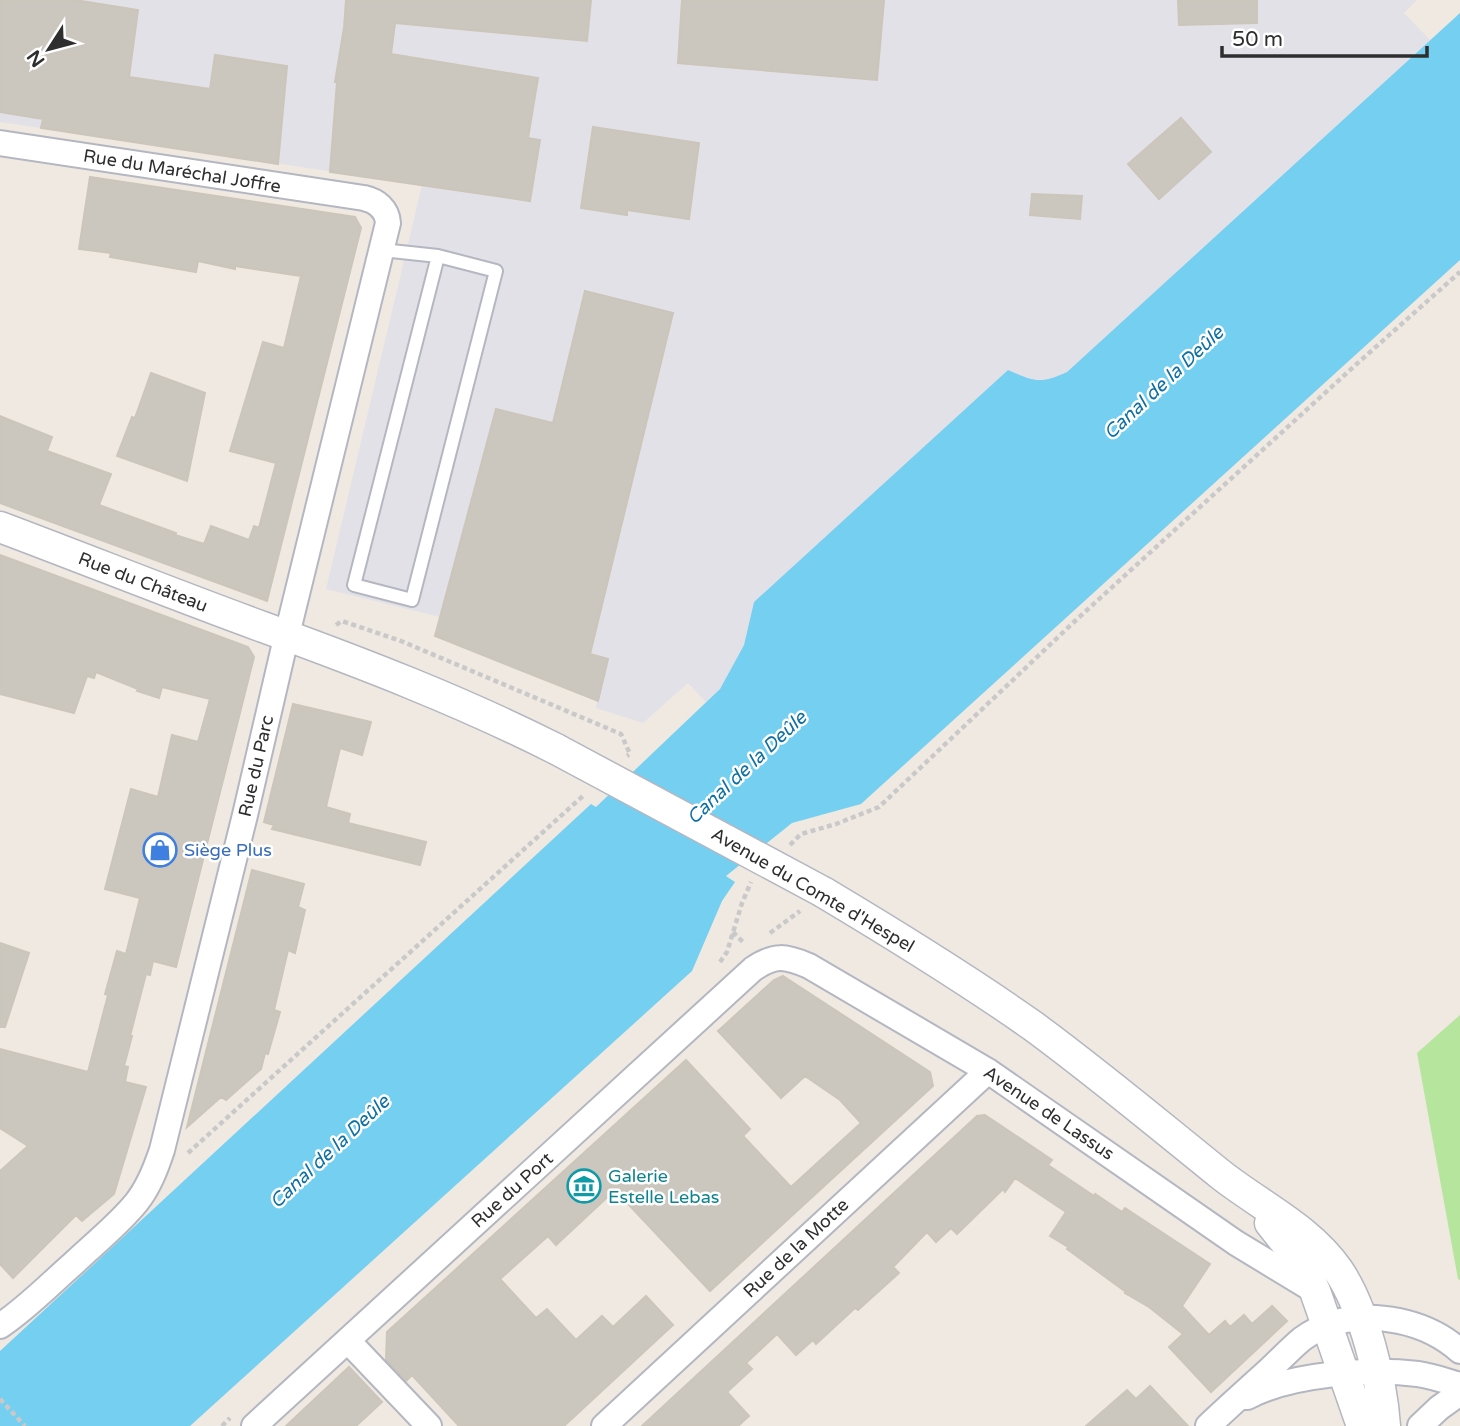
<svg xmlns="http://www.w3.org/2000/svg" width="1460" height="1426" font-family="'Varela Round',sans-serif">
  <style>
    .industrial { fill: #e3e1e8 }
    .green { fill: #b6e59e }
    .water { fill: #75cff0 }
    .building { fill: #cbc7bf; stroke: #cbc5ba; stroke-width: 2 }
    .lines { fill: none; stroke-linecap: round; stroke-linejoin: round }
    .service-casing { stroke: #b4b7c1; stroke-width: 16 }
    .minor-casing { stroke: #b4b7c1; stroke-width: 28 }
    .tertiary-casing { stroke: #b4b7c1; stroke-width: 33 }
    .path { stroke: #c9c9c9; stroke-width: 4.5; stroke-dasharray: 5 3.5; stroke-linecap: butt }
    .service { stroke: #fff; stroke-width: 12 }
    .minor { stroke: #fff; stroke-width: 24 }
    .tertiary { stroke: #fff; stroke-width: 30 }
    .tertiary-bridge-casing { stroke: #b4b7c1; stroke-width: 33; stroke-linecap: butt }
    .tertiary-bridge { stroke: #fff; stroke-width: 30 }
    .labels { text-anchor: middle; stroke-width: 5; stroke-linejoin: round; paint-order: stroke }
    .street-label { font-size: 18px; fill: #2e2e2e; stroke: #fff }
    .shop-label { font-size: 18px; fill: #366cbe; stroke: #fff; text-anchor: start }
    .culture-label { font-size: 18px; fill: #0d838f; stroke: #fff; text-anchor: start }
    .water-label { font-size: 19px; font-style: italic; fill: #0d6fa3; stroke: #fff }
  </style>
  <rect width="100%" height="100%" fill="#efe9e1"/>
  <path class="industrial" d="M 0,0 L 1417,0 L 1404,13 L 1430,40 L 1067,372 L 1048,380 L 1029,380 L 1008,370 L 754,602 L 744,645 L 720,689 L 706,702 L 688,683 L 643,723 L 596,708 L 597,701 L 435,636 L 440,617 L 326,589 L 422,185 L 0,122 Z"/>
  <path class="green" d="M 1460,1015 L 1460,1280 L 1458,1279 L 1417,1053 Z"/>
  <path class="water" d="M 1460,13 L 1460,260 L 861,804 L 792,823 L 726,876 L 735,882 L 722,901 L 692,971 L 190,1426 L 0,1426 L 0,1351 L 591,804 L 596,807 L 720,689 L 744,645 L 754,602 L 1008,370 C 1035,382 1041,384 1067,372 Z"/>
  <path class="building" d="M 0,0 L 75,0 L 138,10 L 129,77 L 210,89 L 215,55 L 287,66 L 278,164 L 41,128 L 43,119 L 0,112 Z
    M 346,0 L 591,0 L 587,41 L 395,23 L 391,54 L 538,78 L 528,138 L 540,140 L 530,201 L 330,172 L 337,82 L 335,82 L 344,28 Z
    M 682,0 L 884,0 L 877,80 L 678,63 Z
    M 1178,0 L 1257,0 L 1257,23 L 1179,25 Z
    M 1181,118 L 1211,152 L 1159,199 L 1128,164 Z
    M 593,127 L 699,143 L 689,219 L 627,210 L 627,215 L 581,208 Z
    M 90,177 L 355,217 L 361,228 L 267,601 L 0,503 L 0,416 L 52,437 L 47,451 L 111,474 L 99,505 L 176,533 L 175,535 L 204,544 L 211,526 L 249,540 L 254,526 L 259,528 L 276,463 L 230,451 L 263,342 L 284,348 L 301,276 L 235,266 L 235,269 L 198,261 L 196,272 L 110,257 L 111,253 L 79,249 Z
    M 1032,194 L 1082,196 L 1080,219 L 1030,215 Z
    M 585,291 L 673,313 L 590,654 L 608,659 L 598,701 L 435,636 L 496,409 L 553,423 Z
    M 151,373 L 205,393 L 187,481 L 117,456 L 132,417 L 135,418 Z
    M 0,555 L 248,647 L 254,657 L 176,967 L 153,961 L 150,975 L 146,974 L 130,1036 L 132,1036 L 124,1066 L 128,1067 L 125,1082 L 146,1087 L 114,1194 L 82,1221 L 76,1215 L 13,1278 L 0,1264 L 0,1171 L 28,1146 L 0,1128 L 0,1049 L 88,1072 L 108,995 L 105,994 L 117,951 L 126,954 L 140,898 L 105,889 L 131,789 L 158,797 L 172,735 L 198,742 L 210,699 L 162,687 L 159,698 L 137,691 L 138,689 L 96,672 L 94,678 L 87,676 L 74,713 L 0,694 Z
    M 293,704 L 371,722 L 362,755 L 340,748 L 326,807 L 350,814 L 348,823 L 426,842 L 420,865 L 272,829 L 274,825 L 264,822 Z
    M 252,870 L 304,884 L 298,907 L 305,910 L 295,953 L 288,950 L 274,1010 L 280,1012 L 268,1054 L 265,1053 L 261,1069 L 226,1100 L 221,1097 L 187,1127 Z
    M 0,943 L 29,953 L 5,1027 L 0,1027 Z
    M 783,976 L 930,1072 L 933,1086 L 710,1291 L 615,1190 L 556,1245 L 548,1236 L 500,1279 L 536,1318 L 547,1309 L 576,1340 L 602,1316 L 613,1327 L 646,1296 L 673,1325 L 564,1426 L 459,1426 L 412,1375 L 406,1381 L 386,1360 L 387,1332 L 686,1060 L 750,1129 L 743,1136 L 791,1187 L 861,1123 L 840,1100 L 805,1076 L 781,1098 L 718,1031 L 774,980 Z
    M 985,1115 L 1052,1160 L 1048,1165 L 1094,1196 L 1095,1194 L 1122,1212 L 1125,1208 L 1210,1264 L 1182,1306 L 1209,1335 L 1225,1321 L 1230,1327 L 1244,1315 L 1252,1324 L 1272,1306 L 1287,1321 L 1211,1392 L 1169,1347 L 1183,1334 L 1149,1307 L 1125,1293 L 1126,1292 L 1067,1249 L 1068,1247 L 1050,1236 L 1066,1212 L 1015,1178 L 1005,1192 L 1003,1189 L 957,1234 L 951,1228 L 936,1242 L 927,1232 L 893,1267 L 899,1273 L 858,1310 L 855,1308 L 816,1344 L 813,1340 L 796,1355 L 777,1334 L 746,1363 L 752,1369 L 727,1392 L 749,1416 L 738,1426 L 642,1426 L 977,1116 Z
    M 349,1367 L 382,1402 L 356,1426 L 286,1426 Z
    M 1150,1386 L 1188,1426 L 1086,1426 L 1127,1390 L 1136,1399 Z"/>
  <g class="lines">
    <defs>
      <path id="service" d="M 382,250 L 438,256 L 496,271 L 412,600 L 354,585 L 438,256"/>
      <path id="minor" d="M 0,143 L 364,198 C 377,201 387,209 388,223 L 283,651 L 245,815 L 162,1150 C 156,1168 149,1187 136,1203 C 118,1225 95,1243 74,1263 C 50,1284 27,1308 0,1326
        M 348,1341 L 429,1426
        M 1247,1397 C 1291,1374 1369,1368 1418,1374 C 1432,1376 1446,1381 1460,1385
        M 254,1426 L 753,969 C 775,954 785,956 809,966 L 988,1071 L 1236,1243 L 1315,1291
        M 604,1426 L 988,1071
        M 1208,1426 C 1227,1408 1247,1390 1267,1372 C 1279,1361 1290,1349 1302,1339 C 1331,1318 1365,1314 1399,1321 C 1423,1326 1442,1335 1460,1351
        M 1420,1426 L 1439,1408 L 1460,1393"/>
      <path id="tertiary" d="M 0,527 C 88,560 175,595 263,627 C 362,663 461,701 556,749
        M 823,892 C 895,935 965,978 1033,1026 C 1097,1073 1158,1124 1220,1174 C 1259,1205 1309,1228 1338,1270 C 1364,1308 1382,1380 1385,1426
        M 1270,1223 L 1301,1262 L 1315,1291 L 1362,1426"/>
    </defs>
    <use href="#service" class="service-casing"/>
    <use href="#minor" class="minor-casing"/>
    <use href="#tertiary" class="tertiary-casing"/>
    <path class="path" d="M 336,625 L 342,621 L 401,641 L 621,734 L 630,754 L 627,756
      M 790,845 L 801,834 L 836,824 L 879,807 L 1075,621 L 1360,361 L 1460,272
      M 733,932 L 745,944
      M 770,933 L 800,911
      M 720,962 L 727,952 L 742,903 L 751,882
      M 188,1153 L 584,795
      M 0,1399 L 25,1426
      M 222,1426 L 230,1418"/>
    <use href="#service" class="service"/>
    <use href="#minor" class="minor"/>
    <use href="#tertiary" class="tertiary"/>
    <defs>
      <path id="tertiary-bridge" d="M 556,749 L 823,892"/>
    </defs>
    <use href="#tertiary-bridge" class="tertiary-bridge-casing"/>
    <use href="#tertiary-bridge" class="tertiary-bridge"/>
  </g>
  <defs>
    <symbol id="shop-ring" viewBox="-11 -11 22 22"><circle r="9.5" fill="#fff" stroke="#3f7fe0" stroke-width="1.5"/><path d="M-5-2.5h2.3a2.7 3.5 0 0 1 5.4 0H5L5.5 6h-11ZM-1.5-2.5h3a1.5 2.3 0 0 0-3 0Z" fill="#3f7fe0"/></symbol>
    <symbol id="museum-ring" viewBox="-11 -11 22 22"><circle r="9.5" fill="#fff" stroke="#0f9aa8" stroke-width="1.5"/><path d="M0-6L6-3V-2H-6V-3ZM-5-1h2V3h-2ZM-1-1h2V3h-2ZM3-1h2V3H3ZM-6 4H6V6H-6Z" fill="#0f9aa8"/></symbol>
  </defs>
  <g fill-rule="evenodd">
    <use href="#shop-ring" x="141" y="831" width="38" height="38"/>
    <use href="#museum-ring" x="565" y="1167" width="38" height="38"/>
  </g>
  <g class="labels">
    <g class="street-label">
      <text transform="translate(182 171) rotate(9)" y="6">Rue du Maréchal Joffre</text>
      <text transform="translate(143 582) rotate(21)" y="6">Rue du Château</text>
      <text transform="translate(256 766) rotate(-77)" y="6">Rue du Parc</text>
      <text transform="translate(813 890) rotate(30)" y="6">Avenue du Comte d'Hespel</text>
      <text transform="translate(1049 1113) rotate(34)" y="6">Avenue de Lassus</text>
      <text transform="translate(512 1190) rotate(-42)" y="6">Rue du Port</text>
      <text transform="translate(796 1248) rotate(-43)" y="6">Rue de la Motte</text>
    </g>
    <g class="shop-label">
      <text x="184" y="856">Siège Plus</text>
    </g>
    <g class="culture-label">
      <text x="608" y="1182">Galerie<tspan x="608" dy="21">Estelle Lebas</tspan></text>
    </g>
    <g class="water-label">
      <text transform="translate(1163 382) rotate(-43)" y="7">Canal de la Deûle</text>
      <text transform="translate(746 767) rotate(-43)" y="7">Canal de la Deûle</text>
      <text transform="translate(329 1151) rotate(-43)" y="7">Canal de la Deûle</text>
    </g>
  </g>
  <g transform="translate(49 49) rotate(234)" stroke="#ffffff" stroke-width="5" paint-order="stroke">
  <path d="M0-5L12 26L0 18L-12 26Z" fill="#2e2e2e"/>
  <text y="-10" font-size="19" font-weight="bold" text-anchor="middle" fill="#2e2e2e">N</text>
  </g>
  <path d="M1222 46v10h205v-10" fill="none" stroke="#2e2e2e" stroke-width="3.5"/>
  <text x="1232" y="46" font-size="21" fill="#2e2e2e" stroke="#ffffff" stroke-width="5" paint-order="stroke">50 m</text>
</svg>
